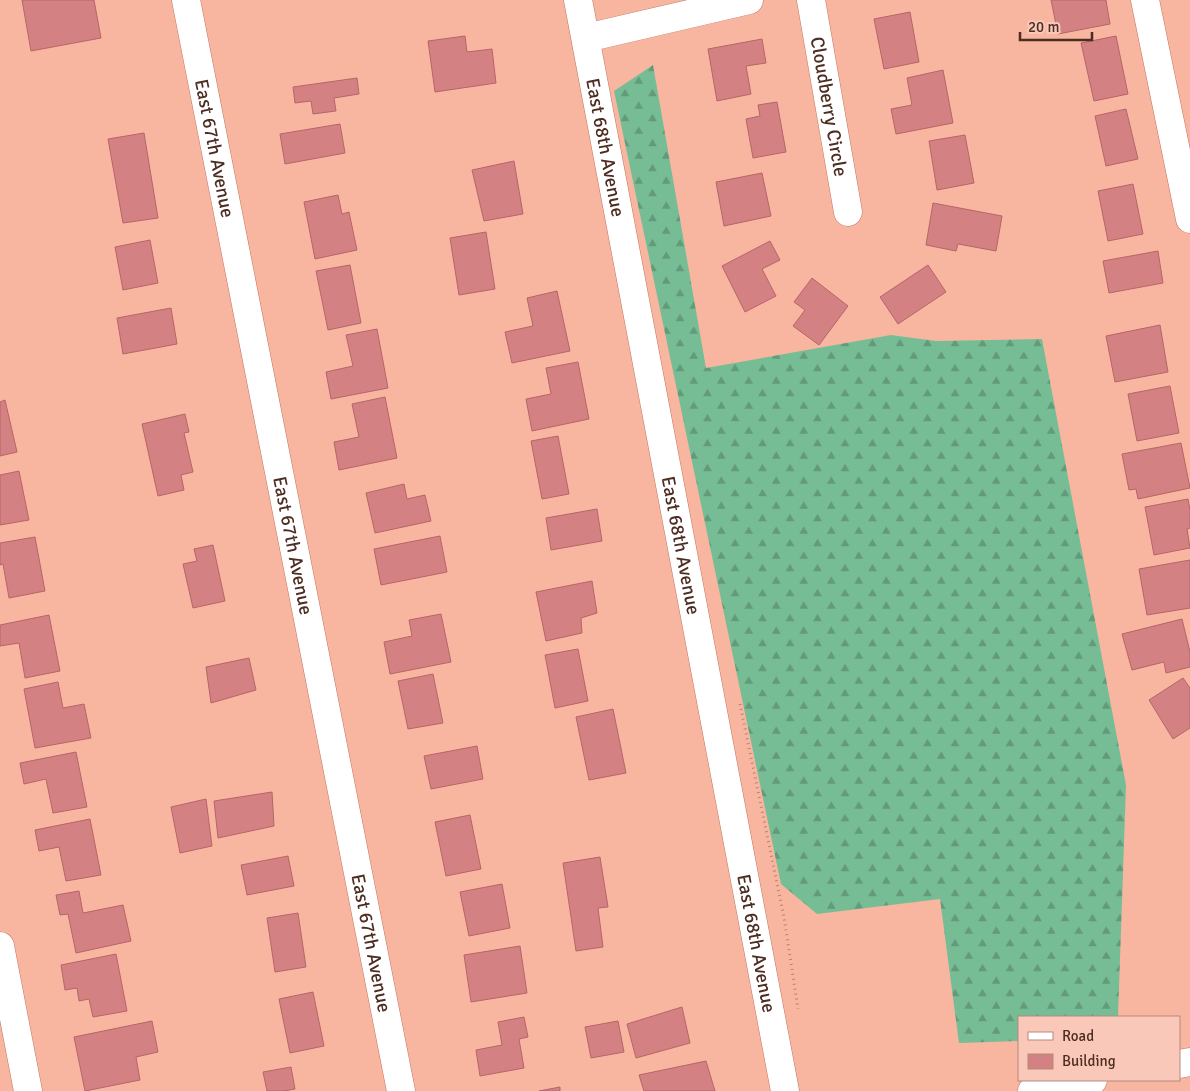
<svg xmlns="http://www.w3.org/2000/svg" width="1190" height="1091" font-family="Signika,sans-serif">
  <style>
    .forest { fill: url(#forest-firs) }
    .building { fill: #d48183; stroke: #b66568 }
    .lines { fill: none; stroke-linecap: round; stroke-linejoin: round }
    .minor-casing { stroke: #c1745c; stroke-width: 29 }
    .path { stroke: #b78271; stroke-width: 3; stroke-dasharray: 1 4; stroke-linecap: butt }
    .minor { stroke: #fff; stroke-width: 28 }
    .labels { text-anchor: middle; stroke-width: 4; stroke-linejoin: round; paint-order: stroke }
    .street-label { font-size: 19px; fill: #4d2c22; stroke: #fac8b8 }
  </style>
  <defs>
    <pattern id="forest-firs" width="22" height="20" patternUnits="userSpaceOnUse" patternTransform="scale(1.25)"><rect width="22" height="20" fill="#76bd95"/><path d="M5 1l3.5 6h-7zM16 11l3.5 6h-7z" fill="#639a79"/></pattern>
  </defs>
  <rect width="100%" height="100%" fill="#f8b6a1"/>
  <path class="forest" d="M 653,65 L 706,368 L 891,335 L 936,341 L 1042,339 L 1126,785 L 1118,1017 L 1019,1017 L 1019,1041 L 959,1043 L 940,899 L 817,914 L 781,884 L 614,91 Z"/>
  <path class="building" d="M 22,0 L 94,0 L 101,38 L 31,51 Z
    M 1051,0 L 1106,0 L 1110,24 L 1058,34 Z
    M 910,12 L 919,62 L 884,69 L 874,19 Z
    M 465,36 L 467,52 L 492,49 L 496,83 L 435,92 L 428,41 Z
    M 1116,36 L 1128,94 L 1094,101 L 1081,43 Z
    M 762,39 L 766,63 L 746,66 L 751,94 L 717,101 L 708,49 Z
    M 943,70 L 953,123 L 896,134 L 891,109 L 912,105 L 907,78 Z
    M 357,78 L 359,94 L 334,98 L 336,111 L 313,114 L 311,101 L 295,103 L 293,87 Z
    M 777,102 L 786,152 L 753,158 L 746,119 L 760,116 L 758,105 Z
    M 1126,109 L 1138,159 L 1106,166 L 1095,116 Z
    M 340,124 L 345,153 L 285,164 L 280,134 Z
    M 144,133 L 158,218 L 123,223 L 108,139 Z
    M 965,135 L 974,183 L 937,190 L 929,141 Z
    M 514,161 L 523,214 L 484,221 L 472,170 Z
    M 762,173 L 771,216 L 724,226 L 716,182 Z
    M 1133,184 L 1143,234 L 1108,241 L 1098,191 Z
    M 338,195 L 342,214 L 349,212 L 357,250 L 315,259 L 304,202 Z
    M 933,203 L 1002,216 L 996,251 L 958,244 L 956,251 L 926,245 Z
    M 486,232 L 495,289 L 459,295 L 450,238 Z
    M 150,240 L 158,283 L 123,290 L 115,247 Z
    M 770,241 L 780,260 L 762,269 L 776,296 L 745,312 L 722,266 Z
    M 1158,251 L 1163,283 L 1109,293 L 1103,261 Z
    M 350,265 L 361,323 L 328,330 L 316,271 Z
    M 928,265 L 946,292 L 898,324 L 880,297 Z
    M 812,278 L 848,306 L 819,345 L 793,326 L 805,310 L 794,302 Z
    M 557,291 L 570,351 L 512,363 L 505,332 L 533,326 L 527,298 Z
    M 171,308 L 177,344 L 123,354 L 117,318 Z
    M 1160,325 L 1168,372 L 1115,382 L 1106,336 Z
    M 377,329 L 388,388 L 331,399 L 326,372 L 353,366 L 346,335 Z
    M 578,362 L 589,419 L 532,431 L 526,399 L 551,394 L 546,368 Z
    M 1170,386 L 1179,433 L 1137,441 L 1128,394 Z
    M 385,397 L 397,458 L 339,470 L 334,442 L 359,437 L 352,404 Z
    M 5,400 L 17,452 L 0,456 L 0,402 Z
    M 185,414 L 189,432 L 184,433 L 193,472 L 181,475 L 184,490 L 158,496 L 142,424 Z
    M 558,436 L 569,494 L 542,499 L 531,441 Z
    M 1181,443 L 1190,488 L 1138,499 L 1136,489 L 1129,490 L 1122,454 Z
    M 19,471 L 29,520 L 0,525 L 0,475 Z
    M 404,484 L 407,499 L 425,495 L 431,521 L 375,533 L 366,493 Z
    M 1188,499 L 1190,510 L 1190,528 L 1187,529 L 1190,548 L 1154,555 L 1145,507 Z
    M 597,509 L 602,541 L 551,550 L 546,518 Z
    M 440,536 L 447,572 L 381,585 L 374,549 Z
    M 35,537 L 45,591 L 9,598 L 3,564 L 0,565 L 0,543 Z
    M 213,545 L 225,601 L 193,608 L 183,564 L 197,561 L 194,549 Z
    M 1190,560 L 1190,608 L 1147,615 L 1139,569 Z
    M 592,581 L 597,613 L 581,618 L 582,633 L 546,641 L 536,592 Z
    M 441,614 L 451,662 L 390,674 L 384,642 L 412,636 L 409,620 Z
    M 49,615 L 60,671 L 25,678 L 19,643 L 0,646 L 0,625 Z
    M 1182,619 L 1190,652 L 1190,667 L 1166,673 L 1164,662 L 1132,670 L 1122,634 Z
    M 578,649 L 588,701 L 555,708 L 545,655 Z
    M 249,658 L 256,690 L 211,703 L 206,667 Z
    M 433,674 L 443,723 L 408,729 L 398,681 Z
    M 1183,678 L 1190,688 L 1190,728 L 1173,739 L 1149,700 Z
    M 58,682 L 63,708 L 84,704 L 91,738 L 35,748 L 24,689 Z
    M 613,709 L 626,773 L 589,780 L 576,717 Z
    M 477,746 L 483,779 L 431,789 L 424,756 Z
    M 76,752 L 87,807 L 53,813 L 46,779 L 24,784 L 20,763 Z
    M 272,792 L 274,826 L 218,838 L 214,801 Z
    M 206,799 L 212,846 L 180,853 L 171,807 Z
    M 470,815 L 481,869 L 446,876 L 435,822 Z
    M 90,819 L 101,875 L 66,881 L 59,847 L 39,851 L 35,830 Z
    M 288,856 L 294,886 L 247,895 L 241,865 Z
    M 600,857 L 608,907 L 598,908 L 603,947 L 576,951 L 563,863 Z
    M 502,884 L 510,928 L 469,936 L 460,892 Z
    M 79,891 L 83,913 L 123,905 L 131,941 L 76,953 L 68,914 L 60,915 L 56,895 Z
    M 298,913 L 306,967 L 275,972 L 267,918 Z
    M 520,946 L 527,993 L 471,1002 L 464,955 Z
    M 116,954 L 127,1011 L 93,1017 L 89,999 L 79,1001 L 77,988 L 65,990 L 61,965 Z
    M 313,992 L 324,1046 L 290,1053 L 279,999 Z
    M 682,1007 L 690,1043 L 636,1058 L 627,1024 Z
    M 524,1017 L 528,1037 L 519,1039 L 524,1068 L 480,1076 L 476,1050 L 502,1045 L 498,1022 Z
    M 152,1021 L 158,1052 L 136,1057 L 140,1080 L 85,1091 L 74,1037 Z
    M 618,1021 L 624,1052 L 591,1058 L 585,1027 Z
    M 706,1061 L 715,1091 L 644,1091 L 639,1075 Z
    M 291,1067 L 295,1089 L 284,1091 L 267,1091 L 263,1072 Z
    M 560,1087 L 560,1091 L 539,1091 Z"/>
  <g class="lines">
    <defs>
      <g id="minor">
        <path id="s1" d="M 186,0 L 401,1091"/>
        <path id="s2" d="M 578,0 L 785,1091"/>
        <path id="s3" d="M 811,0 L 848,212"/>
        <path d="M 1145,0 L 1190,219"/>
        <path d="M 586,38 L 749,0"/>
        <path d="M 0,946 L 28,1091"/>
        <path d="M 1179,1064 L 1190,1062"/>
        <path d="M 1032,1091 L 1093,1080"/>
      </g>
    </defs>
    <use href="#minor" class="minor-casing"/>
    <path class="path" d="M 740,704 L 784,917 L 798,1009"/>
    <use href="#minor" class="minor"/>
  </g>
  <g class="labels">
    <g class="street-label">
      <text dy="7" stroke="none"><textPath href="#s3" startOffset="108">Cloudberry Circle</textPath></text>
      <text dy="7" stroke="none"><textPath href="#s2" startOffset="150">East 68th Avenue</textPath></text>
      <text dy="7" stroke="none"><textPath href="#s1" startOffset="151">East 67th Avenue</textPath></text>
      <text dy="7" stroke="none"><textPath href="#s2" startOffset="555">East 68th Avenue</textPath></text>
      <text dy="7" stroke="none"><textPath href="#s1" startOffset="556">East 67th Avenue</textPath></text>
      <text dy="7" stroke="none"><textPath href="#s1" startOffset="961">East 67th Avenue</textPath></text>
      <text dy="7" stroke="none"><textPath href="#s2" startOffset="960">East 68th Avenue</textPath></text>
    </g>
  </g>
  <rect x="1018" y="1016" width="162" height="65" fill="#fac8b8" stroke="#b58a7c"/>
  <rect x="1028" y="1032" width="25" height="8" fill="#ffffff" stroke="#b58a7c"/>
  <text x="1062" y="1041" font-size="15" fill="#4d2c22">Road</text>
  <rect x="1028" y="1054" width="25" height="15" fill="#d48183" stroke="#b58a7c"/>
  <text x="1062" y="1066" font-size="15" fill="#4d2c22">Building</text>
  <path d="M1020 32v8h72v-8" fill="none" stroke="#4d2c22" stroke-width="2.5"/>
  <text x="1028" y="32" font-size="15" fill="#4d2c22" stroke="#fac8b8" stroke-width="4" paint-order="stroke">20 m</text>
</svg>
